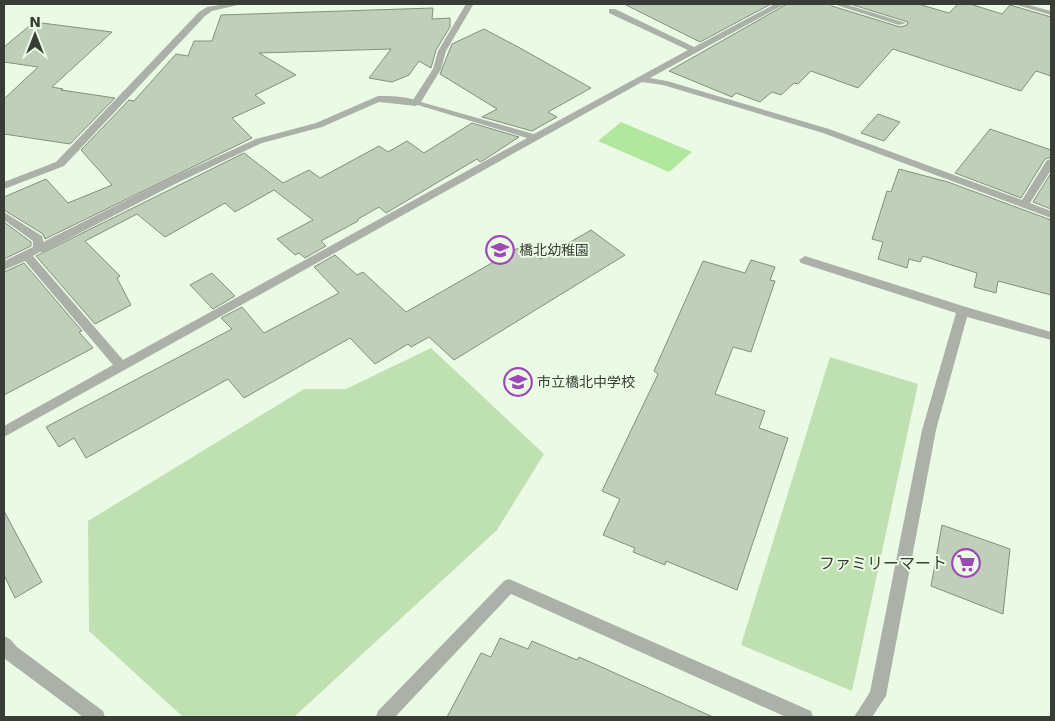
<svg xmlns="http://www.w3.org/2000/svg" width="1055" height="721" font-family="'DejaVu Sans','Noto Sans JP',sans-serif">
  <style>
    .green { fill: #bfe1b1 }
    .water { fill: #b1e79c }
    .building { fill: #c0cfba; stroke: #82907c }
    .lines { fill: none; stroke-linecap: round; stroke-linejoin: round }
    .lane { fill: #abb1a8; fill-rule: evenodd }
    .street { fill: #abb1a8; fill-rule: evenodd }
    .labels { text-anchor: middle; stroke-width: 4; stroke-linejoin: round; paint-order: stroke }
    .poi-label { font-size: 14px; fill: #383e36; stroke: #eafae4; text-anchor: start }
    .near-poi-label { font-size: 16px; fill: #383e36; stroke: #eafae4; text-anchor: end }
  </style>
  <rect width="100%" height="100%" fill="#eafae4"/>
  <path class="green" d="M 431,348 L 544,454 L 497,530 L 294,717 L 183,717 L 89,631 L 88,521 L 304,389 L 346,389 Z
    M 830,357 L 918,384 L 852,691 L 741,645 Z"/>
  <path class="water" d="M 621,122 L 692,152 L 669,172 L 598,141 Z"/>
  <path class="building" d="M 624,4 L 771,4 L 700,42 Z
    M 787,4 L 831,4 L 832,6 L 900,27 L 907,25 L 908,22 L 850,4 L 918,4 L 949,13 L 958,4 L 970,4 L 1002,14 L 1010,5 L 1051,17 L 1051,76 L 1036,71 L 1021,91 L 893,49 L 858,88 L 811,71 L 798,84 L 794,83 L 781,95 L 772,92 L 760,102 L 736,93 L 732,97 L 669,71 Z
    M 433,8 L 432,19 L 450,18 L 450,27 L 436,50 L 431,68 L 419,61 L 409,75 L 392,82 L 369,78 L 391,49 L 259,53 L 296,75 L 255,95 L 265,103 L 232,118 L 252,138 L 45,239 L 43,234 L 4,210 L 4,197 L 46,179 L 68,203 L 112,185 L 81,150 L 129,100 L 134,101 L 176,54 L 188,56 L 194,41 L 212,41 L 221,15 Z
    M 34,22 L 112,32 L 52,87 L 63,89 L 61,90 L 115,98 L 70,144 L 4,134 L 4,99 L 38,67 L 4,62 L 4,47 Z
    M 484,29 L 520,48 L 591,88 L 548,112 L 557,117 L 532,131 L 482,117 L 497,109 L 440,74 L 452,44 Z
    M 878,114 L 900,122 L 884,141 L 861,133 Z
    M 472,123 L 519,137 L 484,160 L 480,162 L 477,159 L 386,213 L 379,207 L 358,219 L 358,221 L 321,241 L 326,246 L 305,258 L 299,253 L 295,255 L 277,239 L 313,220 L 274,190 L 235,212 L 225,203 L 165,237 L 137,214 L 85,241 L 120,276 L 117,278 L 131,305 L 95,324 L 36,256 L 244,153 L 283,183 L 309,170 L 320,178 L 379,146 L 388,152 L 407,141 L 424,153 Z
    M 990,129 L 1051,150 L 1051,157 L 1045,159 L 1021,198 L 955,173 Z
    M 899,169 L 948,182 L 1051,220 L 1051,295 L 998,281 L 996,293 L 974,287 L 977,273 L 923,256 L 920,262 L 909,259 L 907,268 L 878,259 L 883,242 L 872,239 L 887,191 L 891,192 Z
    M 1051,173 L 1051,209 L 1033,202 Z
    M 4,222 L 31,242 L 31,246 L 4,259 Z
    M 591,230 L 625,255 L 454,360 L 429,337 L 411,347 L 408,344 L 375,364 L 350,338 L 244,398 L 228,379 L 86,458 L 74,438 L 59,447 L 46,427 L 232,329 L 221,318 L 242,307 L 264,333 L 339,293 L 314,267 L 335,255 L 357,275 L 363,272 L 406,312 L 518,248 L 523,252 L 528,250 L 541,259 Z
    M 751,260 L 775,267 L 770,280 L 775,281 L 751,352 L 733,347 L 715,394 L 765,411 L 759,428 L 788,438 L 737,590 L 666,561 L 665,565 L 633,552 L 635,548 L 603,535 L 620,499 L 602,491 L 658,374 L 654,371 L 703,261 L 745,273 Z
    M 24,263 L 82,331 L 79,332 L 93,348 L 4,395 L 4,272 Z
    M 212,273 L 235,296 L 213,309 L 190,285 Z
    M 4,511 L 42,582 L 15,598 L 4,575 Z
    M 942,525 L 1010,549 L 1003,614 L 931,586 Z
    M 500,638 L 528,649 L 532,641 L 577,660 L 579,657 L 713,717 L 447,717 L 481,653 L 491,657 Z"/>
  <g class="lines">
    <path class="lane" d="M 378,96 C 390,96 411,96 421,103 L 416,106 L 379,102 L 322,127 L 262,143 L 179,182 L 43,252 L 35,252 L 33,249 L 35,246 L 171,178 L 256,139 L 316,123 Z"/>
    <path class="street" d="M 226,4 L 242,4 L 212,11 L 205,16 L 64,166 L 4,189 L 4,182 L 56,162 L 199,12 L 207,7 Z
      M 466,4 L 473,5 L 446,51 L 441,69 L 421,102 L 534,134 L 688,50 L 609,13 L 609,9 L 615,9 L 694,47 L 775,4 L 785,4 L 650,78 L 667,81 L 829,129 L 1022,200 L 1047,160 L 1051,159 L 1051,170 L 1030,203 L 1051,211 L 1051,218 L 823,133 L 663,85 L 642,82 L 4,437 L 4,426 L 113,365 L 25,261 L 4,270 L 4,261 L 33,247 L 33,241 L 4,220 L 4,212 L 42,236 L 45,249 L 33,256 L 123,360 L 527,138 L 411,103 L 433,69 L 438,51 Z
      M 833,4 L 845,4 L 906,23 L 899,25 Z
      M 1013,4 L 1025,4 L 1051,11 L 1051,15 Z
      M 805,256 L 966,307 L 1051,332 L 1051,340 L 967,317 L 936,430 L 886,696 L 872,717 L 854,717 L 870,692 L 922,430 L 956,313 L 801,263 L 799,260 Z
      M 509,579 L 811,711 L 813,717 L 786,717 L 511,594 L 395,717 L 376,717 L 378,711 L 504,581 Z
      M 4,636 L 10,639 L 17,647 L 103,711 L 105,717 L 83,717 L 5,659 Z"/>
  </g>
  <defs>
    <symbol id="school-ring" viewBox="-11 -11 22 22"><circle r="9.5" fill="#eafae4" stroke="#9c49b7" stroke-width="1.5"/><path d="M0-5L7-2L0 1L-7-2ZM-4 1L0 2.5L4 1V4Q0 6-4 4Z" fill="#9c49b7"/></symbol>
    <symbol id="supermarket-ring" viewBox="-11 -11 22 22"><circle r="9.5" fill="#eafae4" stroke="#9c49b7" stroke-width="1.5"/><path d="M-6-5.5h2.5l.6 2H6L4.5 2H-2.5L-4.4-4H-6ZM-1.5 3.2a1.3 1.3 0 1 0 .1 0ZM3 3.2a1.3 1.3 0 1 0 .1 0Z" fill="#9c49b7"/></symbol>
  </defs>
  <g fill-rule="evenodd">
    <use href="#school-ring" x="484" y="234" width="32" height="32"/>
    <use href="#school-ring" x="502" y="366" width="32" height="32"/>
    <use href="#supermarket-ring" x="950" y="547" width="32" height="32"/>
  </g>
  <g class="labels">
    <g class="poi-label">
      <text x="519" y="255">橋北幼稚園</text>
      <text x="537" y="387">市立橋北中学校</text>
    </g>
    <g class="near-poi-label">
      <text x="947" y="569">ファミリーマート</text>
    </g>
  </g>
  <rect width="1055" height="721" fill="none" stroke="#383e36" stroke-width="10"/>
  <g transform="translate(35 35)" stroke="#eafae4" stroke-width="4" paint-order="stroke">
  <path d="M0-4L9 19L0 12L-9 19Z" fill="#383e36"/>
  <text y="-8" font-size="14" font-weight="bold" text-anchor="middle" fill="#383e36">N</text>
  </g>
</svg>
